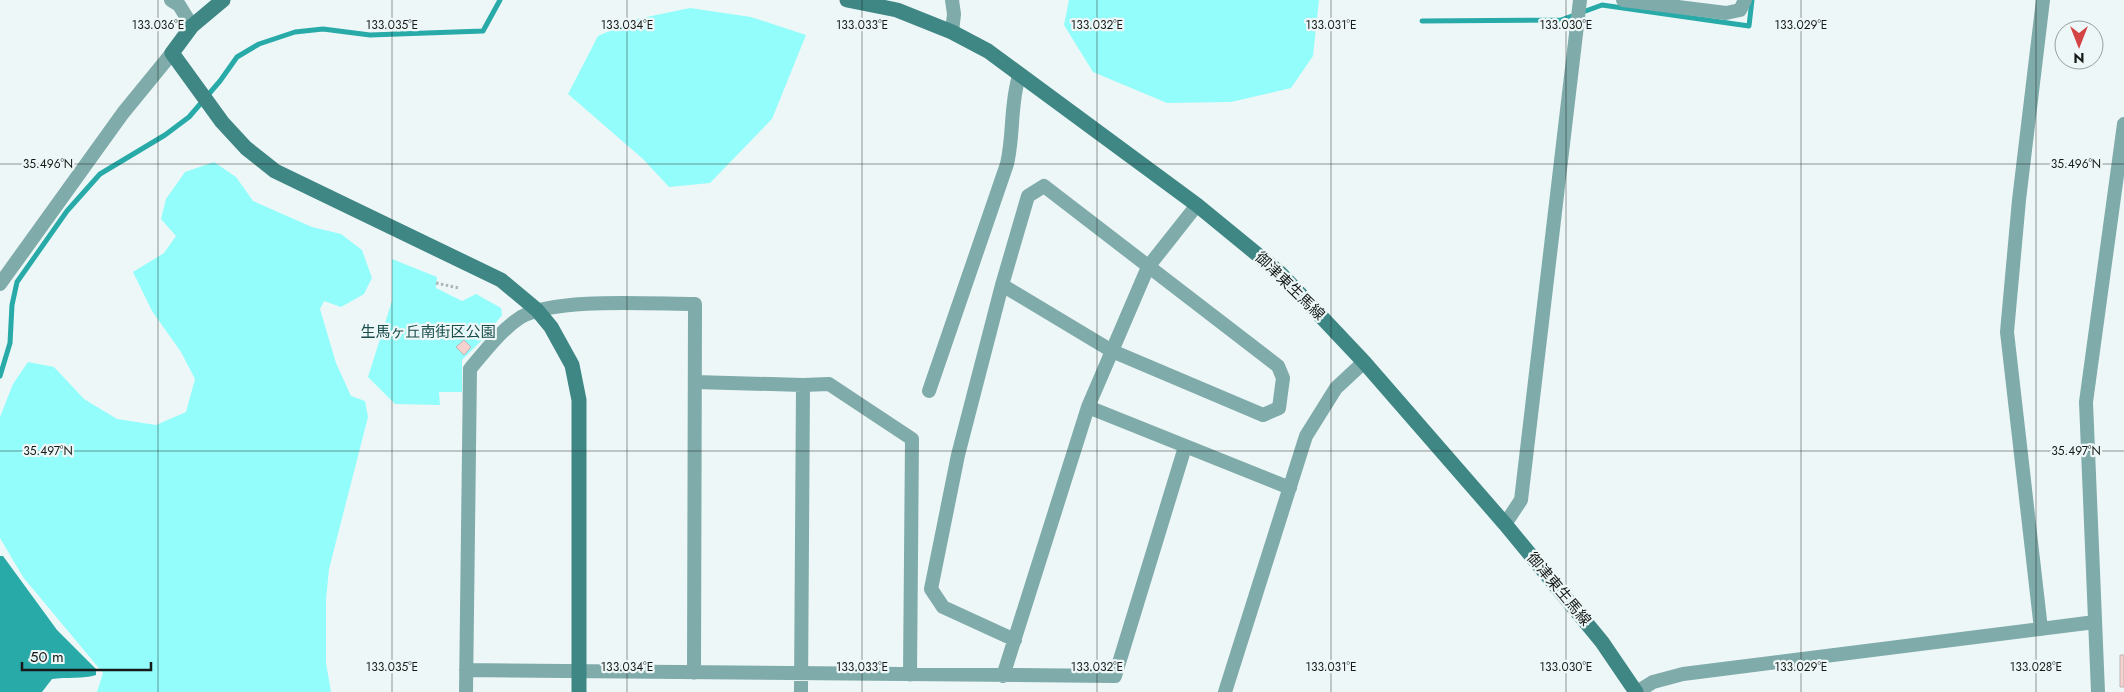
<svg xmlns="http://www.w3.org/2000/svg" width="2124" height="692" font-family="Jost,'Noto Sans JP',sans-serif">
  <style>
    .green { fill: #92fdfa }
    .water { fill: #28aaa8 }
    .lines { fill: none; stroke-linecap: round; stroke-linejoin: round }
    .stream { stroke: #28aaa8; stroke-width: 5 }
    .building { fill: #f6d1cd; stroke: #bdb5b4 }
    .path { stroke: #adb4b4; stroke-width: 3; stroke-dasharray: 2.5 2.5; stroke-linecap: butt }
    .street { stroke: #7fabaa; stroke-width: 14 }
    .secondary { stroke: #3e8785; stroke-width: 15 }
    .ticks { fill: none; stroke: #161a19; stroke-width: 1; stroke-opacity: 0.45 }
    .labels { text-anchor: middle; stroke-width: 4.5; stroke-linejoin: round; paint-order: stroke }
    .street-label { font-size: 15px; fill: #161a19; stroke: #eef7f7 }
    .park-label { font-size: 15px; fill: #184d4c; stroke: #eef7f7 }
    .ticks-label { font-size: 12px; text-anchor: middle; fill: #161a19; stroke: #eef7f7; stroke-width: 4.5; stroke-linejoin: round; paint-order: stroke }
  </style>
  <rect width="100%" height="100%" fill="#eef7f7"/>
  <path class="green" d="M 1069,0 L 1319,0 L 1313,56 L 1291,88 L 1231,102 L 1167,103 L 1093,72 L 1064,25 Z
    M 690,8 L 751,17 L 806,35 L 772,119 L 710,183 L 669,187 L 643,159 L 568,94 L 598,36 L 637,19 Z
    M 214,162 L 236,177 L 253,201 L 312,227 L 341,234 L 362,250 L 372,278 L 364,294 L 341,307 L 324,301 L 320,309 L 336,363 L 351,396 L 365,401 L 368,417 L 329,569 L 326,600 L 326,663 L 331,692 L 97,692 L 103,673 L 23,577 L 0,538 L 0,417 L 13,384 L 28,362 L 54,367 L 84,399 L 117,419 L 156,425 L 186,412 L 195,379 L 181,352 L 152,311 L 133,272 L 164,253 L 176,236 L 161,219 L 166,199 L 185,172 Z
    M 392,259 L 437,277 L 436,288 L 462,301 L 476,294 L 501,308 L 502,315 L 484,338 L 462,360 L 462,392 L 439,392 L 440,405 L 395,404 L 368,377 L 392,301 Z"/>
  <path class="water" d="M 0,556 L 3,556 L 57,630 L 96,669 L 96,675 C 85,679 65,677 52,679 L 42,692 L 0,692 Z"/>
  <g class="lines">
    <path class="stream" d="M 1422,21 L 1561,20 L 1602,5 L 1749,26 L 1752,0
      M 0,376 L 10,343 L 12,305 L 17,282 L 67,211 L 100,174 L 165,135 L 189,117 L 220,81 L 237,57 L 259,44 L 295,32 L 323,29 L 370,35 L 483,31 L 500,0"/>
  </g>
  <path class="building" d="M 464,340 L 471,347 L 464,355 L 456,347 Z
    M 2120,655 L 2124,655 L 2124,687 L 2120,687 Z"/>
  <g class="lines">
    <path class="path" d="M 436,283 L 459,288"/>
    <path class="street" d="M 171,0 L 179,5 L 192,26
      M 1623,0 L 1726,13 L 1740,10 L 1745,0
      M 952,32 L 954,14 L 952,0
      M 0,284 L 123,113 L 172,53
      M 1002,285 L 1112,351 L 1263,415 L 1279,408 L 1283,378 L 1278,366 L 1044,186 L 1028,196 L 1002,285 L 958,455 L 931,589 L 943,607 L 1015,640
      M 695,382 L 803,385 L 801,692
      M 803,385 L 829,384 L 912,439 L 910,675
      M 929,391 L 1007,164 C 1014,134 1010,105 1019,76
      M 1088,407 L 1290,488
      M 1505,524 L 1521,500 L 1580,0
      M 2041,629 L 2007,332 L 2019,200 L 2043,0
      M 466,670 L 1115,676 L 1185,447
      M 1003,676 L 1088,407 L 1148,267 L 1197,205
      M 466,692 L 470,369 C 485,351 501,330 521,317 C 555,297 653,304 695,304 L 694,673
      M 1225,692 L 1306,436 L 1336,388 L 1364,362
      M 1637,692 L 1653,682 L 1683,674 L 2095,622
      M 2098,692 L 2086,402 L 2124,124"/>
    <path class="secondary" d="M 223,0 L 192,26 L 172,53 L 222,122 L 246,148 L 275,171 L 501,280 L 537,310 L 551,327 L 572,365 L 579,400 L 579,692
      M 847,0 L 897,10 L 952,32 L 988,51 L 1197,205 L 1280,273 L 1364,362 L 1505,524 L 1602,642 L 1636,692"/>
  </g>
  <path class="ticks" d="M 158,0 L 158,692M 392,0 L 392,692M 627,0 L 627,692M 862,0 L 862,692M 1097,0 L 1097,692M 1331,0 L 1331,692M 1566,0 L 1566,692M 1801,0 L 1801,692M 2036,0 L 2036,692M 0,164 L 2124,164M 0,451 L 2124,451"/>
  <g class="labels">
    <g class="street-label">
      <text transform="translate(1290 286) rotate(44)" y="5">御津東生馬線</text>
      <text transform="translate(1559 589) rotate(50)" y="5">御津東生馬線</text>
    </g>
    <g class="park-label">
      <text x="428" y="337">生馬ヶ丘南街区公園</text>
    </g>
  </g>
  <g class="ticks-label">
    <text x="158" y="29">133.036°E</text>
    <text x="392" y="29">133.035°E</text>
    <text x="627" y="29">133.034°E</text>
    <text x="862" y="29">133.033°E</text>
    <text x="1097" y="29">133.032°E</text>
    <text x="1331" y="29">133.031°E</text>
    <text x="1566" y="29">133.030°E</text>
    <text x="1801" y="29">133.029°E</text>
    <text x="2076" y="168">35.496°N</text>
    <text x="48" y="168">35.496°N</text>
    <text x="2076" y="455">35.497°N</text>
    <text x="48" y="455">35.497°N</text>
    <text x="392" y="671">133.035°E</text>
    <text x="627" y="671">133.034°E</text>
    <text x="862" y="671">133.033°E</text>
    <text x="1097" y="671">133.032°E</text>
    <text x="1331" y="671">133.031°E</text>
    <text x="1566" y="671">133.030°E</text>
    <text x="1801" y="671">133.029°E</text>
    <text x="2036" y="671">133.028°E</text>
  </g>
  <g transform="translate(2079 45) rotate(180)"><circle r="24" fill="#eef7f7" stroke="#989f9e"/>
  <path d="M0-4L9 19L0 12L-9 19Z" fill="#d44444"/>
  <text y="-8" font-size="14" font-weight="bold" text-anchor="middle" fill="#161a19">N</text>
  </g>
  <path d="M22 662v8h129v-8" fill="none" stroke="#161a19" stroke-width="2.5"/>
  <text x="30" y="662" font-size="15" fill="#161a19" stroke="#eef7f7" stroke-width="4" paint-order="stroke">50 m</text>
</svg>
